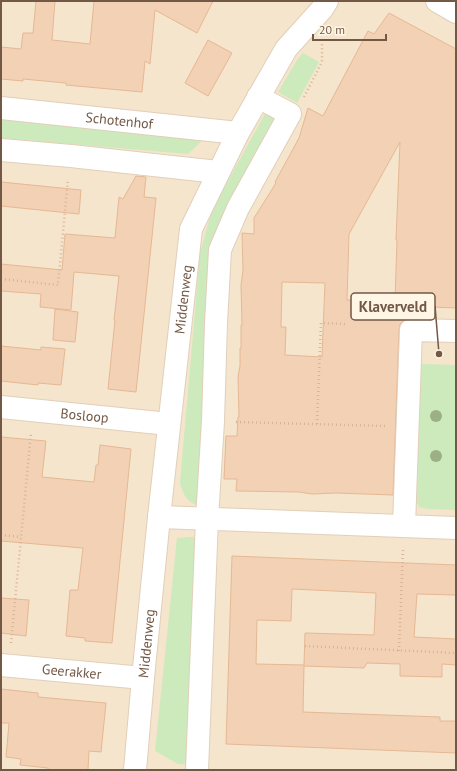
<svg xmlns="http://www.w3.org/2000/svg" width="457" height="771" font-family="'PT Sans',sans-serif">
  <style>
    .residential { fill: #f5e5cc }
    .green { fill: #cceabc }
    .building { fill: #f3d1b4; stroke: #e6b894; fill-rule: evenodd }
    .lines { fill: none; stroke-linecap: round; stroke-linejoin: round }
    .minor-casing { stroke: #e1cfba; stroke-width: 24 }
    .path { stroke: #d7b498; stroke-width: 2.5; stroke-dasharray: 1 3; stroke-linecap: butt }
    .minor { stroke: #fff; stroke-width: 22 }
    .tree { fill: #9cb085 }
    .labels { text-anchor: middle; stroke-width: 3; stroke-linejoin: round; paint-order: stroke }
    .street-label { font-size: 14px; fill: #735846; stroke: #fff6e5 }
    .leader { fill: none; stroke: #735846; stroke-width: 1.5 }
    .callout-dot { fill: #735846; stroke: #fff6e5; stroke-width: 1.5 }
    .callout { fill: #fff6e5; stroke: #735846; stroke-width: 1.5 }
    .callout-label { font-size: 15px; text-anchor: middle; font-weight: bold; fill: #735846 }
  </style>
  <rect width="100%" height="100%" fill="#fdf3de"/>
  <path class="residential" d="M 1,1 L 456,1 L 456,770 L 1,770 Z"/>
  <path class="green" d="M 303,53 L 319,62 L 297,103 L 278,92 L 297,60 Z
    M 267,110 L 278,119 L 230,208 L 201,508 C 187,501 184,497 180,483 L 200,253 L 212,210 Z
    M 1,116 L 205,138 L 188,154 L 1,138 Z
    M 421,364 L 456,365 L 456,510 L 427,509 L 419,507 L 416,501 Z
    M 204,536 L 194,765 L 178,764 L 155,751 L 177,538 Z"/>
  <path class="building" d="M 36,1 L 55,1 L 52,40 L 90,44 L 94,1 L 213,1 L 197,33 L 155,10 L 150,64 L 145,61 L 142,92 L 66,85 L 66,83 L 23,79 L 23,81 L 1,79 L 1,47 L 21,49 L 23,33 L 33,33 Z
    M 389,13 L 456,49 L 456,308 L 407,306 L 403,321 L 400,324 L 399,330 L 393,495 L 336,493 L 312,494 L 299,492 L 236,491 L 237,479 L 224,479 L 226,436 L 237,436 L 238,417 L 239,417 L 238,377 L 240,366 L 240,348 L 241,348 L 241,325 L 242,325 L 241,285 L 243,270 L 242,233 L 254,234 L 254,218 L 276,183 L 275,182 L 299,138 L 308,108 L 323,116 L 368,31 L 374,34 ZM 400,142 L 396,240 L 397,240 L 395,301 L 347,300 L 349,234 ZM 282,282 L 325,283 L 322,357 L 285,355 L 286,327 L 281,327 Z
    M 208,40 L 232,53 L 208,96 L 185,83 Z
    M 136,176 L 146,177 L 144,197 L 156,198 L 136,392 L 108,389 L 115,320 L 114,320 L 119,276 L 74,272 L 71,310 L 40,307 L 41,294 L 1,291 L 1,264 L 62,270 L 65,234 L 115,238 L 119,197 L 123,199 Z
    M 1,182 L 81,190 L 79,214 L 1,206 Z
    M 55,309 L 78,312 L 75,342 L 53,340 Z
    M 1,346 L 41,350 L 41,347 L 65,349 L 61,385 L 38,383 L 38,385 L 1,381 Z
    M 1,437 L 46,441 L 42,477 L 94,482 L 96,465 L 98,465 L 100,445 L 131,449 L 112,643 L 85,641 L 85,638 L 66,636 L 70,590 L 78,590 L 83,548 L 1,541 Z
    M 232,556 L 456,565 L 456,595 L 417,594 L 414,637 L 456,639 L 456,665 L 442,664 L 442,677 L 400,676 L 400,664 L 367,663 L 364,668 L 304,666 L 303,712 L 440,717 L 440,721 L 456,721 L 456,753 L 226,744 ZM 292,589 L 376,593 L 374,635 L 305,633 L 304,665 L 256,664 L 257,620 L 291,621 Z
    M 1,598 L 29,600 L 26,636 L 1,633 Z
    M 1,689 L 38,693 L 38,697 L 106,703 L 101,752 L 89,751 L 88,770 L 48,770 L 48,768 L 20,765 L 21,759 L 6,757 L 9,723 L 1,723 Z"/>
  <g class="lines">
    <defs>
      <g id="minor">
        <path d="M 437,1 L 456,12"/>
        <path id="s1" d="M 1,108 L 238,133"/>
        <path d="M 1,150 L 71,156 L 218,172"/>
        <path id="s2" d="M 1,407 L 169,424"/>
        <path d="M 159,517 L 456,528"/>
        <path d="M 404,526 L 411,330 L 456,331"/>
        <path id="s3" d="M 1,665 L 143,678"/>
        <path id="s4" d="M 135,770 L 143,678 L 159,517 L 191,229 L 238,133 L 286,49 L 322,9 L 327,1"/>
        <path d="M 197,770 L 207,519 L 213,421 L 216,323 L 220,250 L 238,208 L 290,114 L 258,97"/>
      </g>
    </defs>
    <use href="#minor" class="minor-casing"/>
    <path class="path" d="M 304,97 L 322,62 L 322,44
      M 1,279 L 58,285 L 68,179
      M 236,422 L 385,426
      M 317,424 L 321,323 L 346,324
      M 1,535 L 21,537
      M 11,643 L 31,433
      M 305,646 L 456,653
      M 399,651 L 403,549"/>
    <use href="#minor" class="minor"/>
  </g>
  <g class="tree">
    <circle cx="436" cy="416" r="6"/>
    <circle cx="436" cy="456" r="6"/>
  </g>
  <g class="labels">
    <g class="street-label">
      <text dy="5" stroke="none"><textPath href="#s1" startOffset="119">Schotenhof</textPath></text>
      <text dy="5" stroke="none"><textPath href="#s4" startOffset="473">Middenweg</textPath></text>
      <text dy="5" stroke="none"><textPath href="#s2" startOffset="84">Bosloop</textPath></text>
      <text dy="5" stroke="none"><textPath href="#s4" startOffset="127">Middenweg</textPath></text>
      <text dy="5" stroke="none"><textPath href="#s3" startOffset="71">Geerakker</textPath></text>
    </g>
  </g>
  <path class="leader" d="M439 354L435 306"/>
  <circle class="callout-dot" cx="439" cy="354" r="4"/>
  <rect class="callout" x="351" y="293" width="84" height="27" rx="4"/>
  <g class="callout-label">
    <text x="393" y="312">Klaverveld</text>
  </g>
  <rect width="457" height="771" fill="none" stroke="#735846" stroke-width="4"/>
  <path d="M313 34v6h73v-6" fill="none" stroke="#735846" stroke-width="2"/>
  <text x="319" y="34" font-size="12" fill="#735846" stroke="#fff6e5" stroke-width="3" paint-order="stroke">20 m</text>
</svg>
